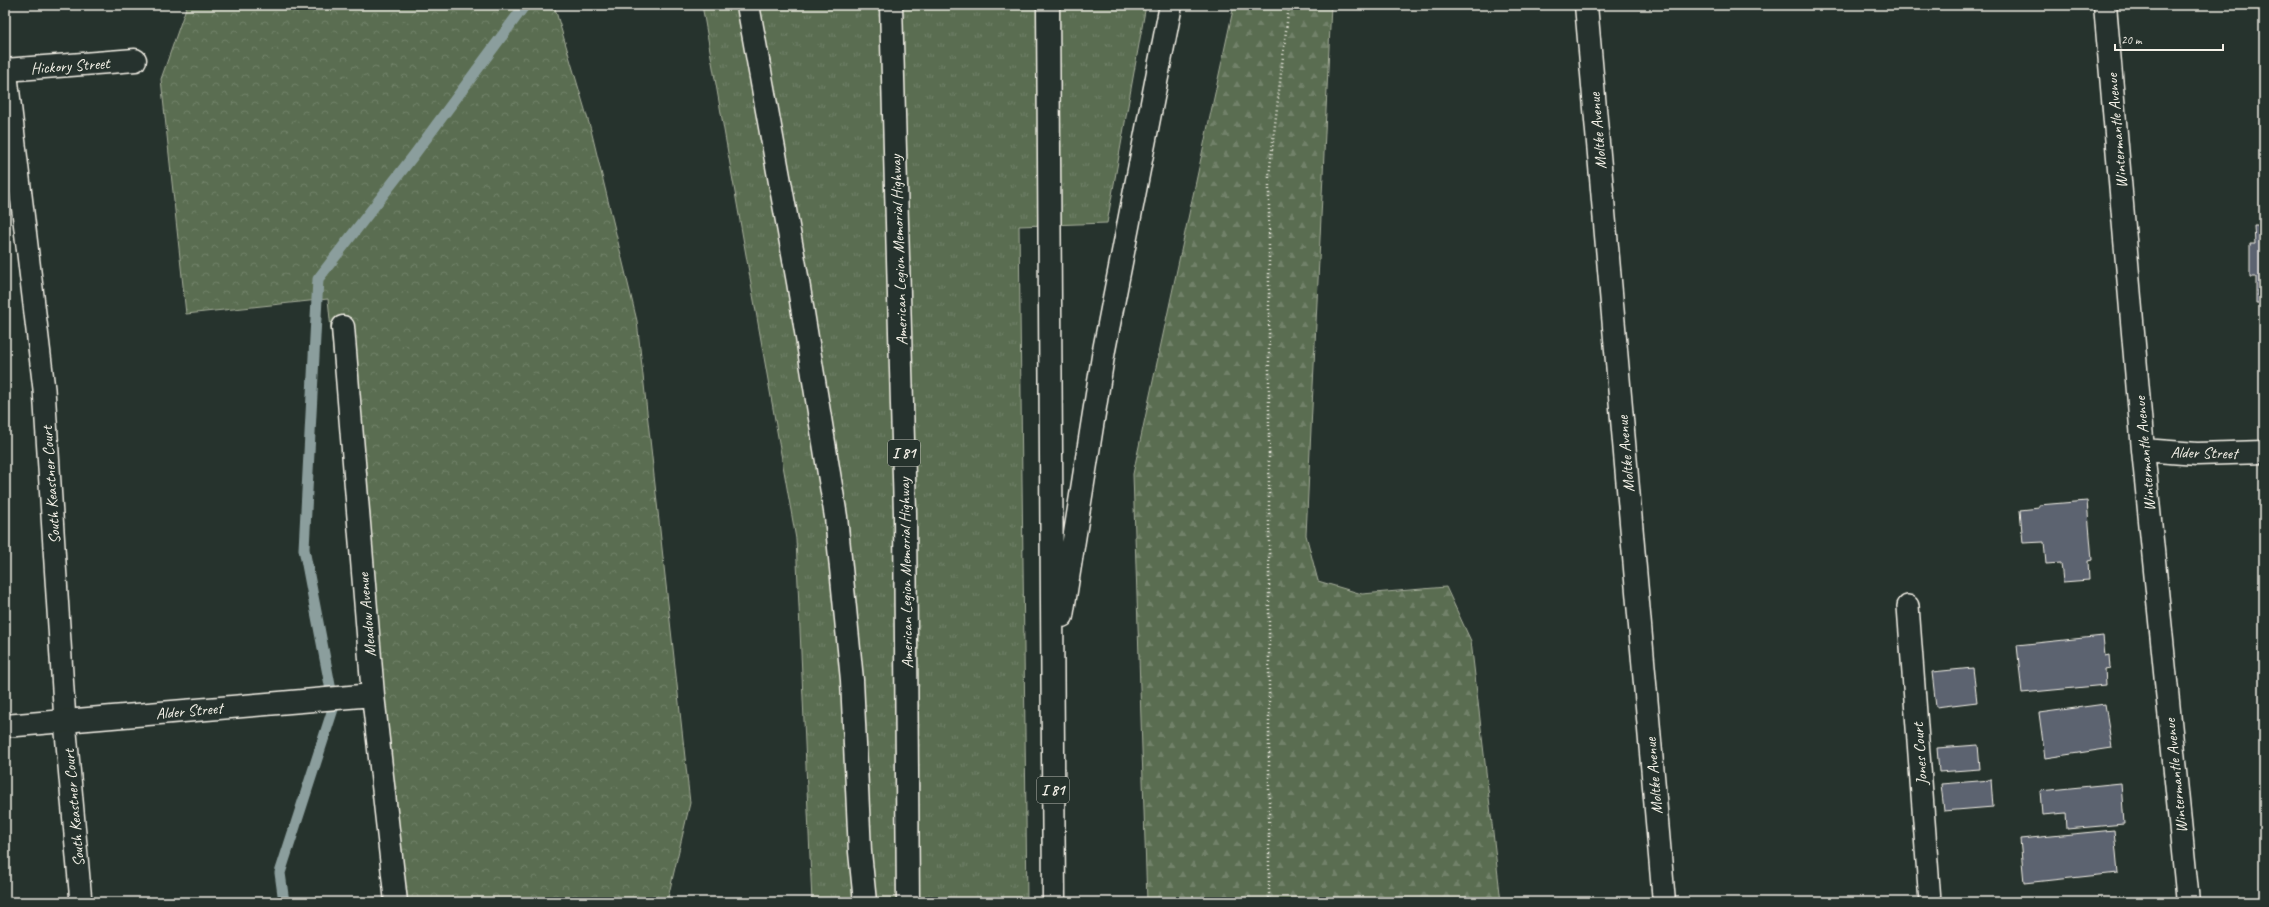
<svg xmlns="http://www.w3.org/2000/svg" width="2269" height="907" font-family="Caveat,sans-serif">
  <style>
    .grass { fill: url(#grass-tufts); stroke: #a7af9c }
    .forest { fill: url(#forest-firs); stroke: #a7af9c }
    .park { fill: url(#park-crowns); stroke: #a7af9c }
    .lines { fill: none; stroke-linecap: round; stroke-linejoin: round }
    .stream { stroke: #8b9e9d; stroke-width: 11 }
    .building { fill: #5c6370; stroke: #f4f1e8 }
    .lane-casing { stroke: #f4f1e8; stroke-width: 24 }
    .street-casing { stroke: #f4f1e8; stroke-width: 25 }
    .highway-casing { stroke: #f4f1e8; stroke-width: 25 }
    .path { stroke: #f4f1e8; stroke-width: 2.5; stroke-dasharray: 1 3; stroke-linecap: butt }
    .lane { stroke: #26332d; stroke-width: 21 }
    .street { stroke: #26332d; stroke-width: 22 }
    .highway { stroke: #26332d; stroke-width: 22 }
    .labels { text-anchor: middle; stroke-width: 3.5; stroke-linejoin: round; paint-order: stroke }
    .shield { fill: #26332d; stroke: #b6b8b0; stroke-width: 1 }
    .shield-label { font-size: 15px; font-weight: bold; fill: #f4f1e8 }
    .street-label { font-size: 16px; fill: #f4f1e8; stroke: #26332d }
  </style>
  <defs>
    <pattern id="grass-tufts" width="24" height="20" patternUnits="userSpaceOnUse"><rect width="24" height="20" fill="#5a6d51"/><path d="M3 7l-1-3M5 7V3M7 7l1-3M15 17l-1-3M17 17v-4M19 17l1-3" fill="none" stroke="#72826a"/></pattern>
    <pattern id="forest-firs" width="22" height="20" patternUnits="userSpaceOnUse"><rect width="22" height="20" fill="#5a6d51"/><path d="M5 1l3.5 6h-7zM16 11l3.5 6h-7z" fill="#72826a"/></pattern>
    <pattern id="park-crowns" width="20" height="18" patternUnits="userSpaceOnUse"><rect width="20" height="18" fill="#5a6d51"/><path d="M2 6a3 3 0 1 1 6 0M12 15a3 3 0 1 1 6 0" fill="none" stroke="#72826a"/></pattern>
  </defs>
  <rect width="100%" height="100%" fill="#26332d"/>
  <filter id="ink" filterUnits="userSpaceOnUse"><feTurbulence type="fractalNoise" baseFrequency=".025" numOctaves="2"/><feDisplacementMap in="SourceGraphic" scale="8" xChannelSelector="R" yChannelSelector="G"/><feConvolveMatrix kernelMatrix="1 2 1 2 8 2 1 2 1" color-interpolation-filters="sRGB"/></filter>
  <g filter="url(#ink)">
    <path class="grass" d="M 702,5 L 1146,5 L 1107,223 L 1019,226 L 1027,902 L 812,902 L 796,539 Z"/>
    <path class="forest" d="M 1234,5 L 1331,5 L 1306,535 L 1318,581 L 1362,594 L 1446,587 L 1471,641 L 1501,902 L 1147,902 L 1133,474 Z"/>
    <path class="park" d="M 187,5 L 554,5 L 591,130 L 637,321 L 690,803 L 667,902 L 387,902 L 328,299 L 186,314 L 161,79 Z"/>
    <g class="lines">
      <path class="stream" d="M 284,902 L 280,873 L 334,706 L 304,549 L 318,279 L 414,155 L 525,5"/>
    </g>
    <path class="building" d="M 2254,226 L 2264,226 L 2264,320 L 2263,303 L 2256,303 L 2256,277 L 2250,277 L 2250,244 L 2255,244 Z
      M 2087,501 L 2092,560 L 2088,561 L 2089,580 L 2063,582 L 2061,563 L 2046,564 L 2044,542 L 2023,543 L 2020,510 L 2039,508 L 2039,505 Z
      M 2103,636 L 2105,656 L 2109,655 L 2110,668 L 2105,669 L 2106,685 L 2022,693 L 2017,645 Z
      M 1973,668 L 1977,702 L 1936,707 L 1932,672 Z
      M 2105,704 L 2112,748 L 2045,758 L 2039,713 Z
      M 1978,745 L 1980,769 L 1939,772 L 1937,748 Z
      M 1991,780 L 1993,807 L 1944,811 L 1941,784 Z
      M 2121,783 L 2124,824 L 2067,829 L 2066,813 L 2042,815 L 2040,791 Z
      M 2114,830 L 2118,873 L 2024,883 L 2020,839 Z"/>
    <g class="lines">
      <defs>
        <path id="lane" d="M 6,69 L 44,389 L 65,721 L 81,902
          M 1908,606 L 1930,902"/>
        <path id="street" d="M 1586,5 L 1664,902
          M 2105,5 L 2143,450 L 2188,902
          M 5,70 L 135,60
          M 343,327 L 373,695 L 396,902
          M 2143,450 L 2197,454 L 2264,452
          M 5,726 L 373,695"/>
        <path id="highway" d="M 748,5 L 798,282 L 836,517 L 852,680 L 860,852 L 865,902
          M 891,5 L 905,513 L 908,902
          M 1048,5 L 1054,902
          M 1062,616 L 1104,350 L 1171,5"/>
      </defs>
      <use href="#lane" class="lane-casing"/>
      <use href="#street" class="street-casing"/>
      <use href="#highway" class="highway-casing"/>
      <path class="path" d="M 1269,902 L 1269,176 L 1289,5"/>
      <use href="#lane" class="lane"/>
      <use href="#street" class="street"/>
      <use href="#highway" class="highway"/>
    </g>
  </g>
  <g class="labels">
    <g class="shield">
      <rect x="888" y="440" width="32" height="26" rx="3"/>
      <rect x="1037" y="777" width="32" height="26" rx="3"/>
    </g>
    <g class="shield-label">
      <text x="904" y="458">I 81</text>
      <text x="1053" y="795">I 81</text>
    </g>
    <g class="street-label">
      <text transform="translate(70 65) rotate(-4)" y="6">Hickory Street</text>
      <text transform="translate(1597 131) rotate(-95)" y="6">Moltke Avenue</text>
      <text transform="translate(2116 131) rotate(-95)" y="6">Wintermantle Avenue</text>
      <text transform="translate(898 250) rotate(-92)" y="6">American Legion Memorial Highway</text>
      <text transform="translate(2204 452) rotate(1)" y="6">Alder Street</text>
      <text transform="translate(1625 454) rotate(-95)" y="6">Moltke Avenue</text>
      <text transform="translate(2144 454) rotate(-95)" y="6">Wintermantle Avenue</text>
      <text transform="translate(50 485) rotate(-94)" y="6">South Keastner Court</text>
      <text transform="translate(905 573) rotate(-91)" y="6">American Legion Memorial Highway</text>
      <text transform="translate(366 615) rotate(-95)" y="6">Meadow Avenue</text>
      <text transform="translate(189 710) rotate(-5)" y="6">Alder Street</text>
      <text transform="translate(1919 754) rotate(-94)" y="6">Jones Court</text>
      <text transform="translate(1653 776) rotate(-95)" y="6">Moltke Avenue</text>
      <text transform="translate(2175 776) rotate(-96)" y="6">Wintermantle Avenue</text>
      <text transform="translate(73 808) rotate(-95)" y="6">South Keastner Court</text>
    </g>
  </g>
  <rect width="2269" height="907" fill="none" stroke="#26332d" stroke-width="20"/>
  <rect x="10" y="10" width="2249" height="887" fill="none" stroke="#f4f1e8" stroke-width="1.5" filter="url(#ink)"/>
  <path d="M2115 44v6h108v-6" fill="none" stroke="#f4f1e8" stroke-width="2"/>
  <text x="2121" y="44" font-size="12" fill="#f4f1e8" stroke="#26332d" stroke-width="3" paint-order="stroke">20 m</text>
</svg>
